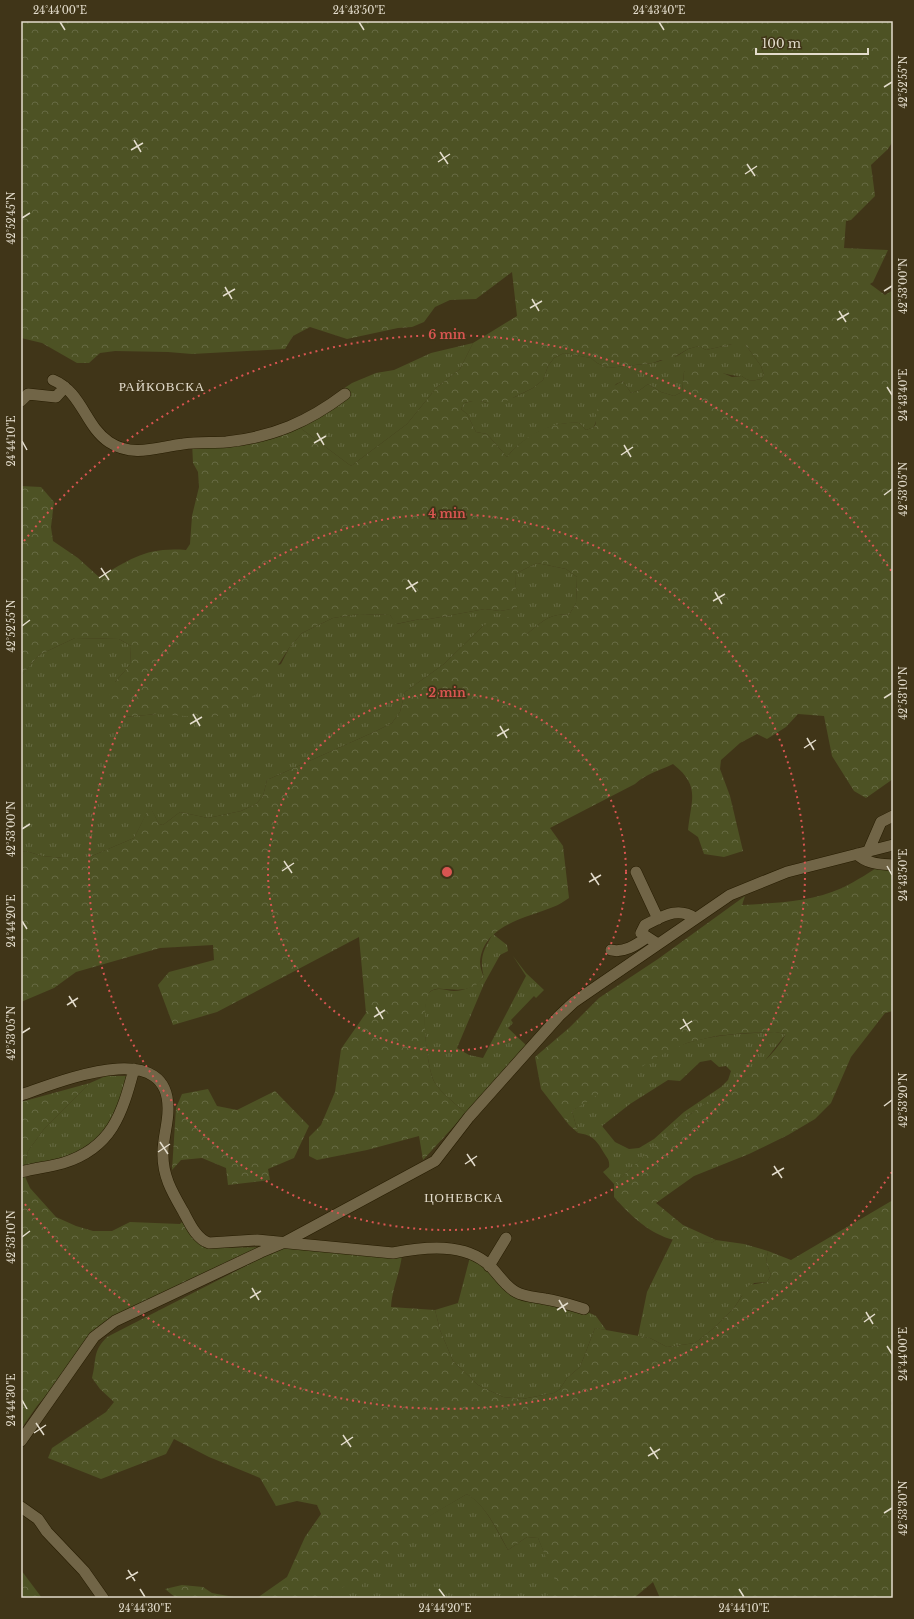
<svg xmlns="http://www.w3.org/2000/svg" width="914" height="1619" font-family="'Libre Baskerville',serif">
  <style>
    .grass { fill: url(#grass-tufts); fill-rule: evenodd }
    .forest { fill: url(#forest-crowns); fill-rule: evenodd }
    .lines { fill: none; stroke-linecap: round; stroke-linejoin: round }
    .minor-casing { stroke: #261c00; stroke-width: 12 }
    .minor { stroke: #716547; stroke-width: 11 }
    .ticks { fill: none; stroke: #e3dccc; stroke-width: 1.5 }
    .ring { fill: none; stroke: #d95551; stroke-width: 2; stroke-dasharray: 2 4 }
    .labels { text-anchor: middle; stroke-width: 3.5; stroke-linejoin: round; paint-order: stroke }
    .neighbourhood-label { font-size: 13px; letter-spacing: 1px; fill: #e3dccc; stroke: #403518 }
    .centre { fill: #d95551; stroke: #403518; stroke-width: 2 }
    .ring-label { font-size: 12px; text-anchor: middle; font-weight: bold; fill: #d95551; stroke: #403518; stroke-width: 3.5; stroke-linejoin: round; paint-order: stroke }
    .neatline { fill: none; stroke: #e3dccc; stroke-width: 1.5 }
    .ticks-label { font-size: 10px; text-anchor: middle; fill: #e3dccc }
  </style>
  <defs>
    <pattern id="grass-tufts" width="24" height="20" patternUnits="userSpaceOnUse"><rect width="24" height="20" fill="#4d5224"/><path d="M3 7l-1-3M5 7V3M7 7l1-3M15 17l-1-3M17 17v-4M19 17l1-3" fill="none" stroke="#666a43"/></pattern>
    <pattern id="forest-crowns" width="20" height="18" patternUnits="userSpaceOnUse"><rect width="20" height="18" fill="#4d5224"/><path d="M2 6a3 3 0 1 1 6 0M12 15a3 3 0 1 1 6 0" fill="none" stroke="#666a43"/></pattern>
  </defs>
  <rect width="100%" height="100%" fill="#403518"/>
  <path class="grass" d="M 473,343 L 460,369 L 437,387 L 407,424 L 351,466 L 295,424 L 320,408 L 334,395 L 352,383 L 376,373 L 394,370 L 431,353 Z
    M 732,344 L 745,344 L 761,366 L 764,375 L 761,379 C 753,381 749,382 742,376 C 728,377 695,363 684,372 L 682,392 L 674,396 L 661,392 L 648,384 L 640,390 L 631,393 L 623,381 L 616,384 L 596,416 L 596,421 L 594,427 L 586,430 L 579,423 C 554,420 522,437 507,457 L 487,434 L 476,432 L 467,414 L 461,409 L 464,403 L 477,400 L 487,403 L 515,397 L 533,388 L 543,380 L 548,366 L 554,358 L 564,353 L 591,358 L 597,363 L 608,368 L 653,363 L 677,356 L 688,349 L 699,346 L 706,350 Z
    M 537,563 L 566,569 L 577,577 L 576,603 L 569,615 C 550,612 541,623 527,634 L 484,625 L 444,664 L 405,692 L 400,712 L 392,723 L 374,732 L 267,780 L 263,796 L 256,804 L 241,811 L 208,818 L 180,812 L 163,825 L 159,824 L 150,807 L 134,838 L 87,858 L 63,858 L 42,856 L 26,851 L 21,852 L 21,676 L 39,655 L 75,638 L 119,639 L 131,646 L 130,665 L 115,682 L 125,717 L 157,714 L 281,664 L 289,648 L 302,633 L 333,618 L 359,614 L 390,615 L 397,624 L 420,619 L 424,620 L 485,609 L 500,611 L 516,608 L 515,574 Z
    M 493,934 L 507,945 L 508,951 L 500,955 L 484,984 L 457,1048 L 469,1055 L 483,1058 L 526,976 L 513,956 L 526,973 L 544,990 L 536,998 L 534,996 L 511,1020 L 513,1023 L 508,1028 L 527,1046 L 466,1113 C 457,1105 441,1093 435,1083 C 427,1071 419,1001 430,992 C 437,986 447,991 454,991 C 464,991 478,985 484,977 C 479,959 483,950 493,934 Z
    M 775,1032 L 786,1034 L 760,1067 L 689,1115 L 614,1184 L 603,1172 L 609,1167 C 610,1160 607,1158 604,1153 C 597,1141 593,1135 578,1133 L 572,1111 C 604,1089 651,1055 687,1043 C 716,1034 746,1033 775,1032 ZM 711,1060 L 719,1067 L 726,1066 L 731,1071 L 728,1080 L 721,1087 L 684,1112 L 654,1139 L 639,1148 L 629,1149 L 615,1142 L 602,1126 L 630,1104 L 668,1080 L 680,1081 L 700,1062 Z
    M 106,1076 L 135,1076 L 93,1152 L 23,1172 L 28,1151 L 44,1129 L 90,1083 Z
    M 673,1239 L 711,1243 L 716,1240 L 744,1244 L 768,1251 L 766,1262 L 771,1275 L 767,1282 L 754,1283 L 741,1297 L 734,1308 L 714,1328 L 695,1343 L 667,1347 L 650,1338 L 638,1336 L 647,1292 Z
    M 470,1257 L 477,1260 L 510,1290 L 577,1307 L 596,1316 L 606,1330 L 595,1328 L 580,1367 L 567,1378 L 560,1389 L 554,1393 L 522,1399 L 503,1397 L 478,1385 L 453,1361 L 440,1330 L 435,1310 L 458,1303 Z
    M 467,1494 C 487,1506 496,1530 508,1550 L 527,1537 L 538,1538 L 556,1580 L 548,1597 L 329,1598 L 422,1520 Z"/>
  <path class="forest" d="M 21,21 L 893,21 L 893,141 L 888,149 L 871,165 L 875,196 L 851,220 L 846,221 L 844,248 L 888,250 L 873,282 L 870,284 L 885,295 L 893,290 L 893,779 L 866,798 L 854,791 L 832,756 L 824,716 L 798,714 L 786,727 L 767,739 L 757,734 L 740,743 L 721,760 L 720,769 L 730,796 L 743,851 L 724,857 L 704,854 L 698,837 L 688,830 C 691,800 701,786 673,764 C 659,771 647,773 635,784 L 550,828 L 563,846 L 569,898 C 564,901 559,905 553,907 C 526,918 483,925 480,962 C 480,967 482,973 484,977 C 467,1000 441,983 431,991 C 419,1001 427,1071 435,1083 C 441,1093 457,1105 466,1113 L 423,1160 L 419,1136 L 367,1150 L 317,1160 L 309,1156 L 309,1137 L 321,1125 L 335,1092 L 341,1049 L 366,1013 L 359,937 L 217,1012 L 173,1025 L 158,985 L 169,972 L 214,960 L 213,945 L 160,948 L 76,972 L 54,988 L 21,1002 L 21,852 L 26,851 L 42,856 L 63,858 L 87,858 L 134,838 L 150,806 L 159,824 L 163,825 L 180,812 L 208,818 L 241,811 L 256,804 L 263,796 L 267,780 L 374,732 L 392,723 L 400,712 L 405,692 L 444,664 L 484,625 L 509,617 L 527,634 C 541,623 550,612 569,615 L 576,603 L 577,577 L 566,569 L 537,563 L 515,574 L 517,608 L 500,611 L 485,609 L 424,620 L 420,619 L 396,624 L 390,615 L 359,614 L 333,618 L 302,633 L 289,648 L 272,675 L 257,694 L 236,708 L 213,718 L 157,714 L 125,717 L 114,710 L 109,694 L 115,682 L 130,665 L 131,646 L 119,639 L 75,638 L 39,655 L 21,676 L 21,486 L 41,487 L 54,502 L 51,527 L 53,541 L 78,558 L 99,577 C 132,559 145,547 186,550 L 190,544 L 192,516 L 199,487 L 198,472 L 193,463 L 192,442 L 218,445 L 295,424 L 351,466 L 407,424 L 437,387 L 460,369 L 473,343 L 517,316 L 512,272 L 476,299 L 450,300 L 435,307 L 424,322 L 412,327 L 398,328 L 347,339 L 310,327 L 293,336 L 285,349 L 192,354 L 168,352 L 115,351 L 100,353 L 89,363 L 77,363 L 42,343 L 21,338 ZM 732,344 L 745,344 L 761,366 L 764,375 L 761,379 C 753,381 749,382 742,376 L 732,377 L 714,369 L 687,369 L 684,372 L 682,392 L 674,396 L 661,392 L 648,384 L 640,390 L 631,393 L 623,381 C 610,386 599,400 596,415 C 595,420 597,423 594,427 L 586,430 L 579,423 C 552,420 523,436 507,457 L 487,434 L 476,432 L 467,414 L 461,409 L 464,403 C 476,400 484,400 494,407 L 533,388 L 543,380 L 548,366 L 554,358 L 564,353 L 591,358 L 597,363 L 608,368 L 653,363 L 661,360 L 666,362 L 688,349 L 699,346 L 706,350 Z
    M 885,863 L 893,865 L 893,1011 L 885,1013 L 851,1057 L 831,1103 L 815,1119 L 788,1135 L 749,1154 L 694,1176 L 656,1203 L 683,1225 L 716,1240 L 711,1243 C 699,1242 686,1243 674,1240 C 649,1234 630,1215 614,1197 L 614,1184 C 639,1161 663,1137 688,1116 C 721,1089 764,1073 786,1034 L 775,1032 L 746,1033 L 716,1036 L 687,1043 L 657,1057 L 572,1111 L 578,1133 L 569,1125 L 541,1089 L 535,1057 L 569,1028 L 599,998 L 658,959 L 745,896 L 742,905 C 776,903 811,902 842,888 C 857,881 871,871 885,863 Z
    M 90,1083 L 44,1129 L 28,1151 L 23,1172 L 30,1188 L 56,1217 L 76,1226 L 93,1231 L 112,1231 L 130,1222 L 180,1224 L 182,1222 L 197,1239 L 214,1248 L 262,1247 L 112,1318 L 37,1406 L 21,1429 L 21,1102 Z
    M 208,1089 L 217,1106 L 237,1110 L 275,1091 L 309,1126 L 294,1158 L 268,1169 L 270,1180 L 228,1185 L 226,1168 L 202,1158 L 181,1160 L 172,1170 L 176,1108 L 182,1094 Z
    M 893,1200 L 893,1397 L 891,1404 L 893,1406 L 893,1598 L 660,1598 L 653,1582 L 634,1598 L 546,1598 L 555,1580 L 538,1538 L 527,1537 L 508,1550 C 497,1530 487,1507 467,1494 L 423,1520 L 421,1530 L 356,1590 L 346,1585 L 329,1598 L 257,1598 L 287,1577 L 305,1537 L 321,1514 L 317,1505 L 297,1501 L 276,1506 L 260,1478 L 209,1457 L 174,1439 L 166,1454 L 101,1479 L 48,1458 L 52,1448 L 106,1412 L 114,1402 L 100,1389 L 92,1378 C 97,1359 92,1352 107,1337 L 271,1253 L 292,1245 L 402,1255 C 400,1273 392,1289 391,1307 L 435,1310 L 440,1330 L 453,1361 L 478,1385 L 503,1397 L 522,1399 L 554,1393 L 560,1389 L 567,1378 L 580,1367 L 595,1328 L 650,1338 L 667,1347 L 695,1343 L 714,1328 L 734,1308 L 749,1285 L 767,1282 L 771,1275 L 766,1262 L 768,1251 L 791,1260 Z
    M 21,1570 L 42,1598 L 43,1598 L 21,1598 Z
    M 182,1585 L 203,1587 L 212,1593 L 239,1598 L 176,1598 L 165,1589 Z"/>
  <g class="lines">
    <defs>
      <path id="minor" d="M 53,380 C 82,392 85,426 109,442 C 133,458 158,447 183,444 C 197,442 212,443 226,442 C 273,437 308,422 345,394
        M 21,401 L 28,394 L 56,397 L 65,387
        M 868,852 L 881,822 L 893,816
        M 857,854 C 867,864 880,864 893,865
        M 636,872 L 658,919
        M 658,944 L 641,933 L 645,925 C 662,917 677,906 695,918
        M 611,950 C 624,953 636,945 646,938
        M 21,1095 C 57,1083 170,1035 168,1110 C 168,1124 163,1138 163,1152 C 162,1175 172,1192 183,1211 C 189,1222 196,1239 209,1243 L 257,1240 L 393,1253 C 424,1247 465,1242 490,1266 C 499,1275 505,1286 516,1292 C 525,1297 535,1297 545,1299 C 559,1301 571,1305 584,1309
        M 21,1172 C 35,1168 49,1167 63,1163 C 112,1148 122,1114 134,1069
        M 489,1266 L 506,1238
        M 21,1441 L 94,1337 L 115,1321 L 261,1252 L 285,1242 L 435,1161 L 469,1117 L 559,1016 L 574,1002 L 730,895 L 787,872 L 893,845
        M 21,1507 L 38,1519 L 47,1532 L 84,1571 L 103,1598"/>
    </defs>
    <use href="#minor" class="minor-casing"/>
    <use href="#minor" class="minor"/>
  </g>
  <path class="ticks" d="M 60,22 L 65,30M 359,22 L 364,30M 659,22 L 664,30M 884,87 L 892,82M 134,140 L 141,152M 131,150 L 143,143M 440,152 L 448,164M 438,162 L 450,154M 747,164 L 755,176M 745,174 L 757,166M 22,218 L 30,213M 225,287 L 232,299M 884,291 L 892,286M 223,296 L 235,289M 532,299 L 539,311M 530,308 L 542,301M 839,311 L 846,322M 837,320 L 849,313M 887,387 L 892,395M 317,433 L 324,445M 22,441 L 27,450M 314,443 L 326,436M 624,445 L 631,457M 621,455 L 633,447M 884,495 L 892,489M 101,568 L 109,580M 99,578 L 111,570M 408,580 L 416,592M 406,589 L 418,582M 715,592 L 722,604M 713,601 L 725,594M 22,626 L 30,620M 884,698 L 892,693M 193,714 L 200,726M 190,724 L 202,717M 500,726 L 507,738M 497,736 L 509,729M 807,738 L 814,750M 804,748 L 816,740M 22,829 L 30,824M 284,861 L 292,873M 887,866 L 892,875M 282,871 L 294,863M 591,873 L 599,885M 589,882 L 601,875M 22,921 L 27,929M 69,996 L 76,1007M 67,1005 L 78,998M 376,1007 L 383,1019M 374,1017 L 385,1010M 683,1019 L 690,1031M 680,1029 L 692,1021M 22,1033 L 30,1028M 884,1106 L 892,1100M 160,1142 L 168,1154M 158,1152 L 170,1144M 467,1154 L 475,1166M 465,1164 L 477,1156M 774,1166 L 782,1178M 772,1175 L 784,1168M 22,1237 L 30,1231M 252,1288 L 259,1300M 250,1298 L 261,1291M 559,1300 L 566,1312M 557,1310 L 568,1303M 866,1312 L 873,1324M 864,1322 L 875,1314M 887,1346 L 892,1354M 22,1400 L 27,1409M 36,1423 L 44,1435M 34,1433 L 46,1425M 343,1435 L 351,1447M 341,1445 L 353,1437M 650,1447 L 658,1459M 648,1456 L 660,1449M 884,1513 L 892,1508M 128,1570 L 135,1581M 126,1579 L 138,1572M 140,1589 L 145,1597M 439,1589 L 445,1597M 739,1589 L 744,1597"/>
  <g class="ring">
    <circle cx="447" cy="872" r="179"/>
    <circle cx="447" cy="872" r="358"/>
    <path d="M892 1172A537 537 0 0 1 24 1203M24 541A537 537 0 0 1 892 572"/>
  </g>
  <g class="labels">
    <g class="neighbourhood-label">
      <text x="162" y="391">РАЙКОВСКА</text>
      <text x="464" y="1202">ЦОНЕВСКА</text>
    </g>
  </g>
  <circle cx="447" cy="872" r="6" class="centre"/>
  <g class="ring-label">
    <text x="447" y="339">6 min</text>
    <text x="447" y="518">4 min</text>
    <text x="447" y="697">2 min</text>
  </g>
  <rect width="914" height="1619" fill="none" stroke="#403518" stroke-width="44"/>
  <path d="M756 48v6h112v-6" fill="none" stroke="#e3dccc" stroke-width="2"/>
  <text x="762" y="48" font-size="12" fill="#e3dccc" stroke="#403518" stroke-width="3" paint-order="stroke">100 m</text>
  <rect x="22" y="22" width="870" height="1575" class="neatline"/>
  <g class="ticks-label">
    <text x="60" y="14">24°44'00"E</text>
    <text x="359" y="14">24°43'50"E</text>
    <text x="659" y="14">24°43'40"E</text>
    <text transform="translate(903 82) rotate(-90)" y="4">42°52'55"N</text>
    <text transform="translate(11 218) rotate(-90)" y="4">42°52'45"N</text>
    <text transform="translate(903 286) rotate(-90)" y="4">42°53'00"N</text>
    <text transform="translate(903 395) rotate(-90)" y="4">24°43'40"E</text>
    <text transform="translate(11 441) rotate(-90)" y="4">24°44'10"E</text>
    <text transform="translate(903 489) rotate(-90)" y="4">42°53'05"N</text>
    <text transform="translate(11 626) rotate(-90)" y="4">42°52'55"N</text>
    <text transform="translate(903 693) rotate(-90)" y="4">42°53'10"N</text>
    <text transform="translate(11 829) rotate(-90)" y="4">42°53'00"N</text>
    <text transform="translate(903 875) rotate(-90)" y="4">24°43'50"E</text>
    <text transform="translate(11 921) rotate(-90)" y="4">24°44'20"E</text>
    <text transform="translate(11 1033) rotate(-90)" y="4">42°53'05"N</text>
    <text transform="translate(903 1100) rotate(-90)" y="4">42°53'20"N</text>
    <text transform="translate(11 1237) rotate(-90)" y="4">42°53'10"N</text>
    <text transform="translate(903 1354) rotate(-90)" y="4">24°44'00"E</text>
    <text transform="translate(11 1400) rotate(-90)" y="4">24°44'30"E</text>
    <text transform="translate(903 1508) rotate(-90)" y="4">42°53'30"N</text>
    <text x="145" y="1612">24°44'30"E</text>
    <text x="445" y="1612">24°44'20"E</text>
    <text x="744" y="1612">24°44'10"E</text>
  </g>
</svg>
